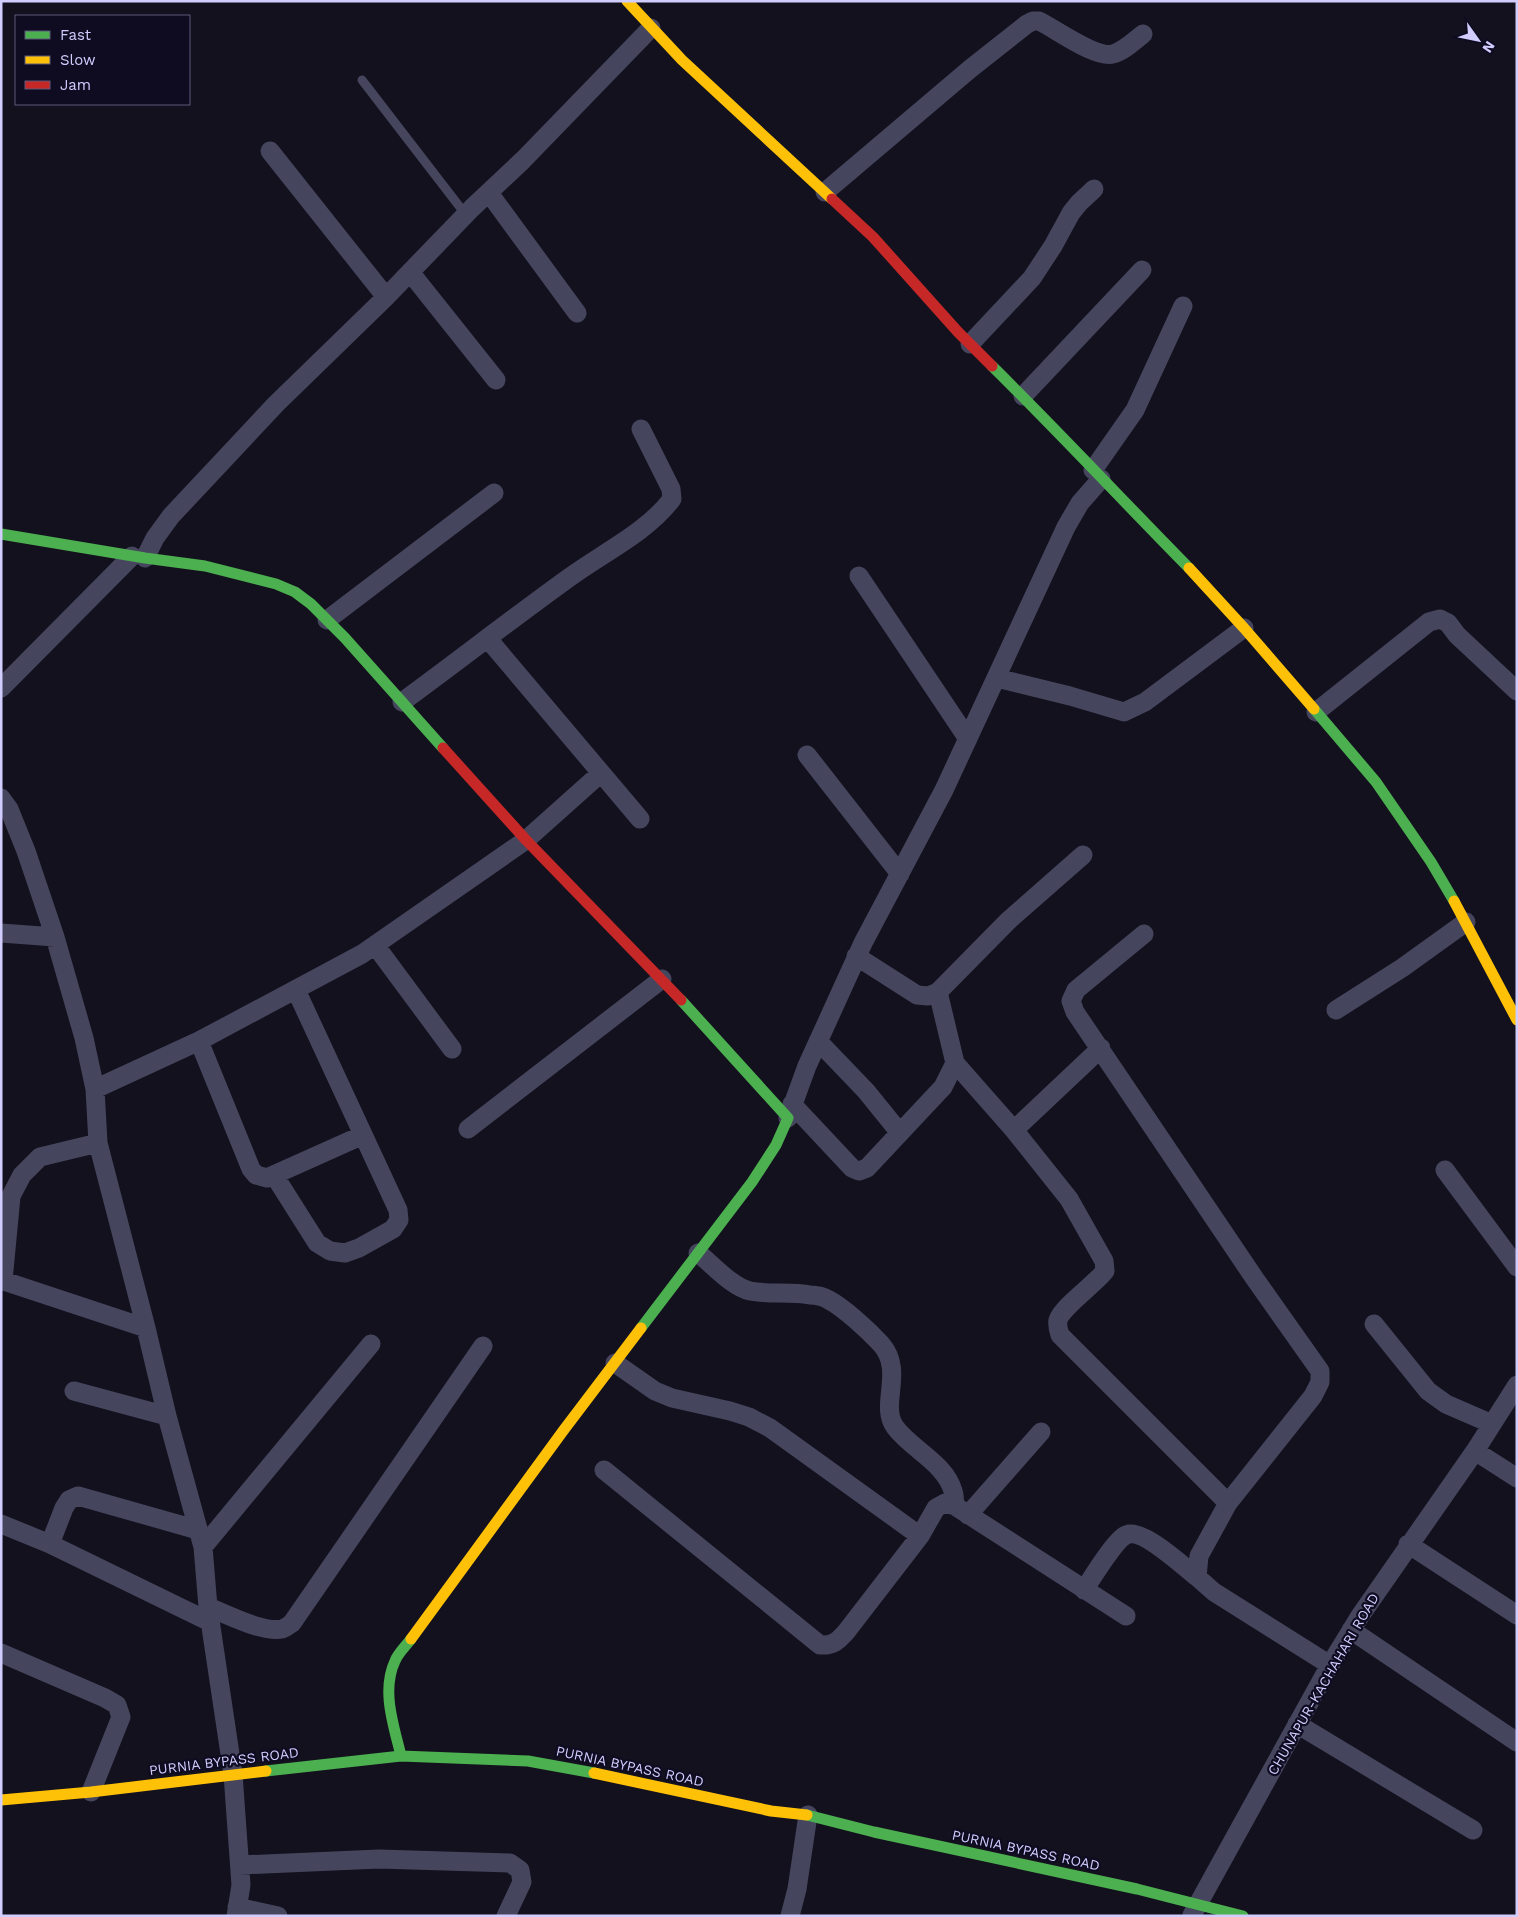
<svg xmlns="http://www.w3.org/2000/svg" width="1518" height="1917" font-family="'Work Sans',sans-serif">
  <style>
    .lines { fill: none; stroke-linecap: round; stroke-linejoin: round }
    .lane { stroke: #46455e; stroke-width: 9 }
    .street { stroke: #46455e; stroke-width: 19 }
    .fast { stroke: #4caf50; stroke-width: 11 }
    .slow { stroke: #ffc107; stroke-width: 11 }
    .jam { stroke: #c62828; stroke-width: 11 }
    .labels { text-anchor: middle; stroke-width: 4.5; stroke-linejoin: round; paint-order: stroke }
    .street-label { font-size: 14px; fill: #d2cdff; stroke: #0f0c22 }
  </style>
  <rect width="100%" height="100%" fill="#12111d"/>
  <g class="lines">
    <path class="lane" d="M 362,80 L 466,215"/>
    <path class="street" d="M 270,151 L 386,297
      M 825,192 L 970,69 L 1027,24 L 1033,21 L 1039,21 C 1056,29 1096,59 1113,54 C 1124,51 1134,41 1143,34
      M 489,193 L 577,313
      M 410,272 L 496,380
      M 970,344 L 1032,278 L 1053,246 L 1071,213 L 1079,203 L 1094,189
      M 1023,396 L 1142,270
      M 1093,470 L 1135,410 L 1183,306
      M 145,558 L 155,538 L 171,516 L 276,404 L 386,297 L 472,208 L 523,160 L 651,28
      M 859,576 L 968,739
      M 327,620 L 494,493
      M 488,639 L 640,819
      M 997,678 L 1070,696 L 1124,712 L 1145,702 L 1244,628
      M 1,688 L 132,556
      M 402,702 C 458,661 513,618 570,577 C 604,552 646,533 672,499 L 671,489 L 641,429
      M 1316,712 L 1429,622 L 1440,619 L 1448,623 L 1457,635 L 1517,691
      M 807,755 L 900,874
      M 1,798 L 9,809 L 26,851 L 55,937 L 84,1038 L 95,1089 L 98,1143 L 146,1328 L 167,1416 L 203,1547 L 208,1607 L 233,1774 L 241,1885 L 236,1916
      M 1,933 L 55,937
      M 1144,934 L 1076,990 L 1071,1001 L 1075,1012 L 1255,1279 L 1320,1371 L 1320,1382 L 1313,1396 L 1228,1503 L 1199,1556 L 1197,1577 L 1214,1592 L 1330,1665
      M 375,945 L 452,1049
      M 856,956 L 917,995 L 928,996 L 938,992 L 1008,921 L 1083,855
      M 1336,1010 L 1402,968 L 1466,922
      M 199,1041 L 251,1169 L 256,1175 L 267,1178 L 363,1135
      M 818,1041 L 866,1091 L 900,1133
      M 955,1063 L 1014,1130 L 1069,1199 L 1104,1261 L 1105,1271 C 1095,1284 1062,1307 1058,1320 C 1057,1325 1058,1329 1060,1335 L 1228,1503
      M 95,1089 L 199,1041 L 362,954 L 526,840 L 601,773
      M 792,1104 L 852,1168 L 859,1171 L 867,1168 L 943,1087 L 955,1063 L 938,992
      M 788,1118 L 807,1066 L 863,943 L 944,790 L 1066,527 L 1080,503 L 1101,479
      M 468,1129 L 662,979
      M 1014,1130 L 1101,1048
      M 1445,1170 L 1517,1267
      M 274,1175 L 317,1243 L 330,1251 L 345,1253 L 359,1248 L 393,1229 L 399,1220 L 398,1210 L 296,990
      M 698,1253 C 712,1264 732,1287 750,1291 C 769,1295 791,1291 810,1295 C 816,1295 824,1297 829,1300 C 844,1308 868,1330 881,1344 C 905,1371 879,1405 895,1427 C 911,1449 945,1463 953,1491 C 955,1496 954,1501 955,1506
      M 1,1280 L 146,1328
      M 3,1281 L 11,1196 L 22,1175 L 40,1157 L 98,1143
      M 1374,1324 L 1428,1391 L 1446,1404 L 1492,1424
      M 615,1363 L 655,1391 L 672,1398 L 730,1411 L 749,1417 L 770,1428 L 920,1536
      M 74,1391 L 167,1416
      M 1475,1451 L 1517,1478
      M 604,1470 L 820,1645 C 833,1646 838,1641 846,1632 L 920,1536 L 936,1508 L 945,1503 L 955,1506 L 1126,1616
      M 968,1515 L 1041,1432
      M 1,1524 L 50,1544 L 210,1622
      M 50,1544 L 64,1508 L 69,1500 L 78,1496 L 198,1530
      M 1408,1544 L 1517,1615
      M 203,1547 L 371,1344
      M 1084,1590 C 1092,1578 1115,1540 1126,1535 C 1142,1527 1184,1567 1197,1577
      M 208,1607 C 227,1614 262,1633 282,1629 C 286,1628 289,1625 292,1623 L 483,1346
      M 1351,1630 L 1517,1742
      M 1,1653 L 105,1698 L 117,1705 L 121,1717 L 91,1792
      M 1297,1724 L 1473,1830
      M 240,1865 L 379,1859 L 510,1863 L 520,1870 L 522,1882 L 506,1916
      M 237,1907 L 278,1916
      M 1192,1915 L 1330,1665 L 1360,1616 L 1475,1451 L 1517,1385
      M 790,1916 L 797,1889 L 808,1815"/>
    <path class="fast" d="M 992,366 C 1059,432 1123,501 1189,568
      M 1,534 L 145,558 L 205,566 L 276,584 L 295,592 L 311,604 L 345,638 L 443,748
      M 1314,709 L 1376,782 L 1431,862 L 1454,901
      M 641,1328 L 752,1182 L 776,1145 L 788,1118 L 681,1000
      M 401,1756 C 394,1726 381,1691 395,1661 C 398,1653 406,1646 411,1639
      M 266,1771 L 401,1756 L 528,1761 L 594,1773
      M 807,1815 L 874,1832 L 1137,1889 L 1243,1916"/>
    <path class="slow" d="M 627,1 L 682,60 L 832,199
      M 1189,568 L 1244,628 L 1314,709
      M 1454,901 L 1517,1020
      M 411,1639 L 563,1431 L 641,1328
      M 594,1773 L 771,1811 L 807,1815
      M 1,1800 L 91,1792 L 266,1771"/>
    <path class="jam" d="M 832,199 L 873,237 L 958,332 L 992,366
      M 443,748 L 526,840 L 681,1000"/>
  </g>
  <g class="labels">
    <g class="street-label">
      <text transform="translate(1323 1684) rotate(-60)" y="5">CHUNAPUR-KACHAHARI ROAD</text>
      <text transform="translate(224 1761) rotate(-7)" y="5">PURNIA BYPASS ROAD</text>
      <text transform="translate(630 1766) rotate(12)" y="5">PURNIA BYPASS ROAD</text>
      <text transform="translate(1026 1850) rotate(12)" y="5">PURNIA BYPASS ROAD</text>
    </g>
  </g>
  <rect width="1518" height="1917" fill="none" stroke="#d2cdff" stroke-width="5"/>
  <rect x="15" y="15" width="175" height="90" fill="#0f0c22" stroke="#5d597a"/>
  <rect x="25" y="31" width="25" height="8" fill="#4caf50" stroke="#5d597a"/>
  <text x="60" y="40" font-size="15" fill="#d2cdff">Fast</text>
  <rect x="25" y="56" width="25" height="8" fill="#ffc107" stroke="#5d597a"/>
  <text x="60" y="65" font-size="15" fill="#d2cdff">Slow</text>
  <rect x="25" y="81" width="25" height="8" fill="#c62828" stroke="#5d597a"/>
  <text x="60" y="90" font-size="15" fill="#d2cdff">Jam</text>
  <g transform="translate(1478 40) rotate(123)" stroke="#0f0c22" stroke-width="4" paint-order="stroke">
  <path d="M0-4L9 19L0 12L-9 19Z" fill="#d2cdff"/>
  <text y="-8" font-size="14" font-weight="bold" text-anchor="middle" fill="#d2cdff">N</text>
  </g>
</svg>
